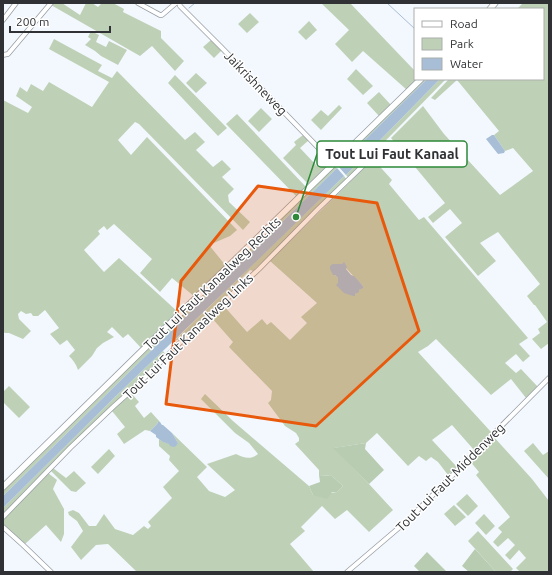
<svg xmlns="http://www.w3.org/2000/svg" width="552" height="575" font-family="Ubuntu,sans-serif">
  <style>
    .green { fill: #bed1b7; fill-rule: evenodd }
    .forest { fill: #b8ccb1 }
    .water { fill: #a7bed6 }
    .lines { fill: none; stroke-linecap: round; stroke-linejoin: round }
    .stream { stroke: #a7bed6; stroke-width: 1 }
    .street-casing { stroke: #979ea4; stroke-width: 5.5 }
    .secondary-casing { stroke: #979ea4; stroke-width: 7 }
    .street { stroke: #fff; stroke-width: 4 }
    .secondary { stroke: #fff; stroke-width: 5.5 }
    .marked { fill: #e8590c; fill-opacity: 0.2; stroke: #e8590c; stroke-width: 3; stroke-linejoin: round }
    .labels { text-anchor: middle; stroke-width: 3; stroke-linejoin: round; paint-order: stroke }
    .street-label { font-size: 13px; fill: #2f3134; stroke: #fff }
    .leader { fill: none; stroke: #2e8939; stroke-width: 1.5 }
    .callout-dot { fill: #2e8939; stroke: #fff; stroke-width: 1.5 }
    .callout { fill: #fff; stroke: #2e8939; stroke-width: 1.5 }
    .callout-label { font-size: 14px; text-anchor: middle; font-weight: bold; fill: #2f3134 }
  </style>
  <rect width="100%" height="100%" fill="#f3f8fe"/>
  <path class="green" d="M 53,3 L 62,3 L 80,15 L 86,3 L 92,3 L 98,7 L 102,3 L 113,3 L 124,9 L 123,12 L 161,31 L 161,38 L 184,61 L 175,71 L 152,46 L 140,56 L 51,5 Z
    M 321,3 L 350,3 L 415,71 L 415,79 L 418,79 L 407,90 L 363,51 L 352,62 L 335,44 L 349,30 Z
    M 523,3 L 549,3 L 549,343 L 541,349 L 532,339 L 540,333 L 538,329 L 547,322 L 535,305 L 534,305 L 527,296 L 540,284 L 498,232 L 480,243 L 496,261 L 478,276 L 445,237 L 462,223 L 450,209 L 433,223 L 428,217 L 445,203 L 391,138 L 423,106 L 444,134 L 500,195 L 533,171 L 513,148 L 505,151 L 494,135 L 499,131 L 457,80 L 435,100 L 431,98 L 449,79 L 543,79 L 543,9 L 517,9 Z
    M 250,13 L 259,22 L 247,33 L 238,24 Z
    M 309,21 L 317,30 L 306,40 L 298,32 Z
    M 91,31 L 99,35 L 96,42 L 106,47 L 109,41 L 127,50 L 118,65 L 101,56 L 95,51 L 85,45 L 91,39 L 88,37 Z
    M 54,39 L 102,65 L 98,71 L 112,78 L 117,71 L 185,140 L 195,132 L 205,142 L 196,150 L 213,167 L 222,160 L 231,169 L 222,177 L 234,189 L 228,195 L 229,202 L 250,222 L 243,230 L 139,124 L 135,122 L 118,140 L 131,155 L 147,137 L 237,230 L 230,236 L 209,245 L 226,266 L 195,297 L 172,278 L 160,292 L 140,273 L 152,259 L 114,224 L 107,230 L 104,226 L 98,231 L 100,234 L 84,250 L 104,272 L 119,258 L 179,313 L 143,350 L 128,334 L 123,338 L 112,327 L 107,332 L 114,337 L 103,343 L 97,348 L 92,356 L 78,370 C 76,364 73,360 69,356 L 75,350 L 67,340 L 60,345 L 50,334 L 59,328 L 45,310 L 38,316 L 33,316 L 31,313 L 26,314 L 21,311 L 18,314 L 19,319 L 31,331 L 23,339 L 9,333 L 5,333 L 3,332 L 3,100 L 28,113 L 32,107 L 16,96 L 20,87 L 27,92 L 31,84 L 43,91 L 49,82 L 92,107 L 109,82 L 49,49 Z
    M 211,40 L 222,50 L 214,58 L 203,47 Z
    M 356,69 L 373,86 L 363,95 L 347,79 Z
    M 196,73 L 207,83 L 196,93 L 186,83 Z
    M 175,75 L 227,128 L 218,136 L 168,83 Z
    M 424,79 L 427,79 L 338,166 L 336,164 Z
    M 440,79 L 446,79 L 349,178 L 346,175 Z
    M 379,92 L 391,105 L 379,116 L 367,103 Z
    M 339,105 L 342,108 L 321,130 L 311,120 L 321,110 L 328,116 Z
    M 261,108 L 272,119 L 259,132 L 248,121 Z
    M 237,114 L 307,188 L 297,197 L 226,124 Z
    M 303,135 L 309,140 L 300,148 L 317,166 L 326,159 L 331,164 L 309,185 L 283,158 L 296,145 L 294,142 Z
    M 373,159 L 392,180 L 389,184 L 419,220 L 424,217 L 528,338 L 519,344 L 530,356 L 523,362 L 516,354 L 505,363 L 516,373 L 521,369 L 538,387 L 526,398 L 511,379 L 491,395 L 436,339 L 428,346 L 418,352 L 492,433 L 474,450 L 452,425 L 432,440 L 457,467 L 448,475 L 438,462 L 431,457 L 426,461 L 419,456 L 408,466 L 377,433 L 366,443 L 334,448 L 369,484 L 393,510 L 369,532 L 347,510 L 335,519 L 322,506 L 301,527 L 305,531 L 290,544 L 314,572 L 137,572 L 108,544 L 96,545 L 81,560 L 71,547 L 83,531 L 77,521 L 69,515 L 68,512 L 73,510 L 79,513 L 89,526 L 96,526 L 104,514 L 115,529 L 133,535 L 144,526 L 148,529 L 151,526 L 148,522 L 172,498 L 163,487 L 179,471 L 169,460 L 170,456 L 159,446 L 159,439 C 165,444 171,444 178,443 L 172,433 L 207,467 L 197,477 L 209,491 L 225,497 L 235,490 L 207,464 L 236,454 C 244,458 251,460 258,454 L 249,443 L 235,433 L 201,399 L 205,394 L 233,421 L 309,486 L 313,495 L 337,492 L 343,486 L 332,476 L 319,475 L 319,470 L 295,444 L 299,441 L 299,438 L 296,433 L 285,426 L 268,403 L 271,400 L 272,391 L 229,347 L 233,342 L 211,317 L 223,305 L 247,332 L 262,319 L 267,325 L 271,322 L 290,340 L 307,323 L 301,317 L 317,303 L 270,261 ZM 338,264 L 342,264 L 363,286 L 355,294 L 338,283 L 338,278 L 335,275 Z
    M 334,166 L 337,168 L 3,496 L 3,490 Z
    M 344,176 L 347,180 L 253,271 L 250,270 L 234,286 L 233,289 L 183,338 L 174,341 Z
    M 163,351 L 166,355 L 69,446 L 3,514 L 3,508 L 117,395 Z
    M 9,386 L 30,407 L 19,418 L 4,403 L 3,404 L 3,392 Z
    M 131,393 L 139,402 L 135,406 L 144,418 L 151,412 L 160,422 L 158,422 L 157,424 L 150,431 L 145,430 L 124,444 L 117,434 L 125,427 L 112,411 Z
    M 493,436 L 532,479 L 549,501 L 549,572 L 520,572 L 516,568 L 526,558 L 519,550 L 510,560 L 505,555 L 515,545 L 508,538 L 498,547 L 493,542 L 502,532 L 498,528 L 510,517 L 476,475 L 479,472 L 469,460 Z
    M 533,443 L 543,455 L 549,451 L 549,479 L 524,451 Z
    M 109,449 L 115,456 L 98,474 L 91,467 Z
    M 53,468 L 66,478 L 74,471 L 86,483 L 76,492 L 71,491 L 51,471 Z
    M 48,473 L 57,480 L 53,489 L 64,509 L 64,534 L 61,542 L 46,525 L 25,544 L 3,524 L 3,519 Z
    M 467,494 L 478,506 L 468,516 L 456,504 Z
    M 454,505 L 466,517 L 455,526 L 444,514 Z
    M 484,514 L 495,526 L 486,535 L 475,523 Z
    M 478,531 L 513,569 L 510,572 L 496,572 L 468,541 Z"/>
  <path class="forest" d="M 366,443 L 365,449 L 384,470 L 369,484 L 333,448 Z
    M 319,475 L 332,476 L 343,486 L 337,492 L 332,492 L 327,499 L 313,495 L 309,486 L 320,482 Z
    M 475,549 L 496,572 L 469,572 L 462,566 Z
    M 427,552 L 447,572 L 420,572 L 414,566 Z"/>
  <path class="water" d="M 427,79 L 440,79 L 346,175 L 338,166 Z
    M 492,135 L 494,135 L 505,151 L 504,153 L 498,154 L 486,139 Z
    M 337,168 L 344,176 L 262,256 L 117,395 L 3,508 L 3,496 Z
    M 344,262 L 347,267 L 346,269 L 351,275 L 354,276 L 363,286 L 363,288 L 359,290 L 359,292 L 355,294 L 355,296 L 353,296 L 344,293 L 336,285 L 338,283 L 338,278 L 335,275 L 333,275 L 330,269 L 330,266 L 333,264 L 342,264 Z
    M 158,422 L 160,422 L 162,425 L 163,425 L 172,433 L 178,443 L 176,446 L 174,447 L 170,446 L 169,444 L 163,442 L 156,437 L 156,435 L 150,431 L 157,424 Z"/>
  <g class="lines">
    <path class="stream" d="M 387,3 L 415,29
      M 189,8 L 195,3"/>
    <defs>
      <path id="street" d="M 138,3 L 160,15 L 162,15 L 176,3
        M 179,3 L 180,6 L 222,48 L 334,164
        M 3,20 L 16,3
        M 3,55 L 8,54 L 51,3
        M 3,517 L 70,448 L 114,406 L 133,389 L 186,337 L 259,269 L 318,209 L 373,156
        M 3,527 L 23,545 L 51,572
        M 347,572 L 408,520 L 549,378"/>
      <path id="secondary" d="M 490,9 L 495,3
        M 3,487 C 142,351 281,214 421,79"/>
    </defs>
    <use href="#street" class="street-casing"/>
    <use href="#secondary" class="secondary-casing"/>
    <use href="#street" class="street"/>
    <use href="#secondary" class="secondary"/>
  </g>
  <path class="marked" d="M 258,186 L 377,203 L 419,331 L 316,426 L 166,404 L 181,281 Z"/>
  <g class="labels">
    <g class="street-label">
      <text transform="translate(256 83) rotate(46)" y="5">Jaikrishneweg</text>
      <text transform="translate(212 283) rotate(-44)" y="5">Tout Lui Faut Kanaalweg Rechts</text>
      <text transform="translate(188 336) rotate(-44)" y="5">Tout Lui Faut Kanaalweg Links</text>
      <text transform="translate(450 477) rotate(-45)" y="5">Tout Lui Faut Middenweg</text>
    </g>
  </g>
  <path class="leader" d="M296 217L317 154"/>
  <circle class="callout-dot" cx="296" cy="217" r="4"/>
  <rect class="callout" x="317" y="141" width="150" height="26" rx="4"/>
  <g class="callout-label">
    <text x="392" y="159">Tout Lui Faut Kanaal</text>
  </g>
  <rect width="552" height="575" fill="none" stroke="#2f3134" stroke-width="8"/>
  <rect x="414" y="8" width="130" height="72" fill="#ffffff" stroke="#acadae"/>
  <rect x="422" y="21" width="20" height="6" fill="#ffffff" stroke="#acadae"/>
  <text x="450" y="28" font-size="12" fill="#2f3134">Road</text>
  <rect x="422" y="38" width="20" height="12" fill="#bed1b7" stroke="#acadae"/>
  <text x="450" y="48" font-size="12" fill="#2f3134">Park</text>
  <rect x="422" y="58" width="20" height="12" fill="#a7bed6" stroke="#acadae"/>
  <text x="450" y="68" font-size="12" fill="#2f3134">Water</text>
  <path d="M10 26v6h100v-6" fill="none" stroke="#2f3134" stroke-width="2"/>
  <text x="16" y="26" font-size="12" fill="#2f3134" stroke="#ffffff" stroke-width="3" paint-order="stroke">200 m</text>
</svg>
